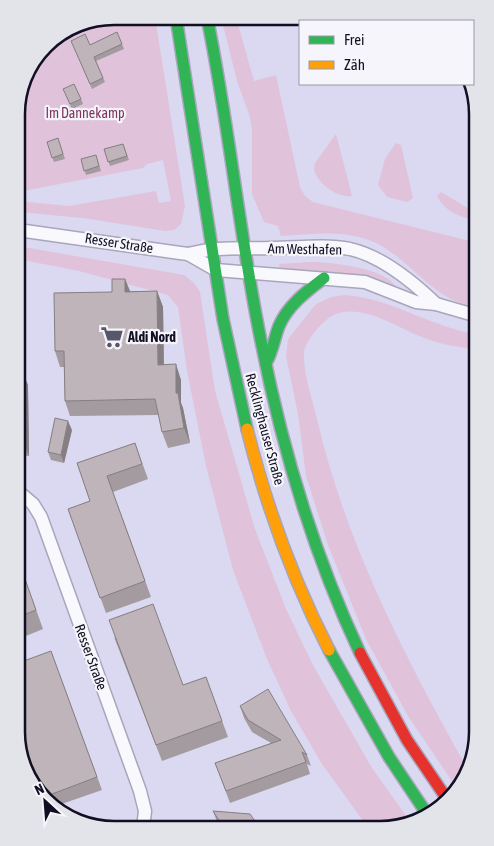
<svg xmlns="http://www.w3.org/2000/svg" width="494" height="846" font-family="'Asap Condensed',sans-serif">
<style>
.green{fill:#e0c2db}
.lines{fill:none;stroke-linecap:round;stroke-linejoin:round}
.street-casing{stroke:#a7a6ba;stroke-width:15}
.fast-casing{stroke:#a7a6ba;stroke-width:14}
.slow-casing{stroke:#a7a6ba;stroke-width:14}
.jam-casing{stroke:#a7a6ba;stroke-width:14}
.street{stroke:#f9f9fd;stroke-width:12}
.fast{stroke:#30b455;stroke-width:11}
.slow{stroke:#ff9f0a;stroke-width:11}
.jam{stroke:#e5322d;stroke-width:11}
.wall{fill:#a39b9f}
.shaded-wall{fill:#857e82}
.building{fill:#beb4b9;stroke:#857e82}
.labels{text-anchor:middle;stroke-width:4.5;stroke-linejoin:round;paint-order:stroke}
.park-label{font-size:14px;fill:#7f345e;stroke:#f5f5fb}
.street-label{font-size:14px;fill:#120f22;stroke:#f5f5fb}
.poi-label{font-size:14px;font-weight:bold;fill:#120f22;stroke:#f5f5fb;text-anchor:start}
.rim{fill:none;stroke:#120f22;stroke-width:2.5}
</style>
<rect width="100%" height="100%" fill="#dad9f1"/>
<g class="green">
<polygon points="114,16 155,17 185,206 181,224 174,230 165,231 83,218 18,212 18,201 69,206 156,191 159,203 171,201 163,160 147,164 143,168 18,192 17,101 49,41 77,24"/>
<path d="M 221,17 L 236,17 L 254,81 L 276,75 L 300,187 L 305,196 L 313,202 L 474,242 L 474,307 C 432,299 412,261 376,243 C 347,229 312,234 281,236 L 278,226 L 264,222 L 252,194 L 252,129 L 250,117 L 237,81 Z"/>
<path d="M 336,134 L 352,196 C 337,198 318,184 314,170 L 315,163 Z"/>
<polygon points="396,143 401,145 413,198 407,202 387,197 378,185 385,159"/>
<path d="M 441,192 L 473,211 L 474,220 C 457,216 445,211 437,196 Z"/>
<polygon points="18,246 184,275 194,283 200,292 215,391 255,529 286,609 314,667 372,768 412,824 366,825 322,764 291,711 267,659 233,570 206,466 187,371 178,307 168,295 79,271 18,259"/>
<path d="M 311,262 C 331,262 386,268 396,287 L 351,274 L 280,271 L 279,264 Z"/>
<path d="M 344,295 C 387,297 430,326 474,334 L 475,349 C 459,347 442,345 427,339 C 400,330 363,302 334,315 C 323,320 305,341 304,352 C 303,374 312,398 317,419 C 346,544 405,657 467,768 L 458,790 L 408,716 L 366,639 L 328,545 L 306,476 L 298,414 L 286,356 L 288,339 L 316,304 L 331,297 Z"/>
</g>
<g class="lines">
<defs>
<g id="street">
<polyline points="18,230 180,253 188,254 216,270 365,282 416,302 436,304 474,315"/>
<path d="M 188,254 C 218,246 240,249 271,248 C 297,248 324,244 350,249 C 382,256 413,282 436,304"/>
<polyline points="20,493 33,504 41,517 140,791 145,811 143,828"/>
</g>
<g id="fast">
<polyline points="176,17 223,319 247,429"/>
<path d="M 207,17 C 229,124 239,233 261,341 C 282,448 313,553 360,653"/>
<path d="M 266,363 C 273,351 274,339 279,326 C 288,305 307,291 324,278"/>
<polyline points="329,650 389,757 427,814"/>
</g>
<path id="slow" d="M 247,429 C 266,505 293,580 329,650"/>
<polyline id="jam" points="360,653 407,740 447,799"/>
</defs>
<use href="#street" class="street-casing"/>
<use href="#fast" class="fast-casing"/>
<use href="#slow" class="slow-casing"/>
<use href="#jam" class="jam-casing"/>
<use href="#street" class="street"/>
<use href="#fast" class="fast"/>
<use href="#slow" class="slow"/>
<use href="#jam" class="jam"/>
</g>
<g class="wall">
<polygon points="117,32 124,49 96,61 105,82 92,89 73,45 90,45"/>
<polygon points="63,89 81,99 83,104 72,109"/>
<polygon points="58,138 65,159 54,162 47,142"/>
<polygon points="123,144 129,160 110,166 104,149"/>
<polygon points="96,155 101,171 86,175 81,159"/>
<polygon points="125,279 130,291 157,291 163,307 164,365 181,380 181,403 183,408 190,443 168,448 162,432 159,415 70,416 65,401 64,367 60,367 55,351"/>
<polygon points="19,372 28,385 29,456 19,455"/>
<polygon points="72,430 64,463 51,460 48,452"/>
<polygon points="135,443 148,479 113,492 151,597 106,613 68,509 90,501 77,463"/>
<polygon points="20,565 43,629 21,638"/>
<polygon points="114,637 183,685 206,677 228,737 162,761"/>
<polygon points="51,651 102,790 53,807 50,806 22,764"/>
<polygon points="240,706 307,755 311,766 307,764 310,774 230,803 215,763 271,743 252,732 244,718"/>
<polygon points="213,811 259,827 219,827"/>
</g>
<g class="shaded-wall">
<polygon points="125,279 131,294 125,292"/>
<polygon points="157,291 163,307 164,380 158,365"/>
<polygon points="176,364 181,380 181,403 183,408 190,443 184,428 176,393"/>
<polygon points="23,372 28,385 29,456 24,443"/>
<polygon points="68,421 72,430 64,463 61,455"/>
</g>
<g class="building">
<polygon points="117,32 122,44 94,57 103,78 90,84 71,41 85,34 90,45"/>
<polygon points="74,84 81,99 70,104 63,89"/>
<polygon points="58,138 63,154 52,158 47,142"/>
<polygon points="123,144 127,156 108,162 104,149"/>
<polygon points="96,155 99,166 84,171 81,159"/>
<polygon points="112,279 125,279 125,292 157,291 158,365 176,364 176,393 178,393 184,428 162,432 155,399 65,401 64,351 55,351 54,293 112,292"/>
<polygon points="19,372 23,372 24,443 19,443"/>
<polygon points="55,418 68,421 61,455 48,452"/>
<polygon points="135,443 142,464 107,476 145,581 100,598 68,509 90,501 77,463"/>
<polygon points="20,565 36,610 21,616"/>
<polygon points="153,604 183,685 206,677 222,721 156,745 109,620"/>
<polygon points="51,651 97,777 44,797 22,764 21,662"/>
<polygon points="268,689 307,755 302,752 306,762 226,791 215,763 281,740 248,720 240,706"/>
<polygon points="213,811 250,814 259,827 223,827"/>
</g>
<defs>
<symbol id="supermarket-bare" viewBox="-9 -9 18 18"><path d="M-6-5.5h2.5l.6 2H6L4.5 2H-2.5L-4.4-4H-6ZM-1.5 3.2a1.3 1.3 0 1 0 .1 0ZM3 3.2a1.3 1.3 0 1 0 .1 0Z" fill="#58566a" stroke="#f5f5fb" stroke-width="2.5" paint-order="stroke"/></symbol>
</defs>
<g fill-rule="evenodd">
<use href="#supermarket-bare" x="96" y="321" width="32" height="32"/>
</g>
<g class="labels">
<g class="park-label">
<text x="85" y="118">Im Dannekamp</text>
</g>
<g class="street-label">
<text transform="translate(119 243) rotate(9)" y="5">Resser Straße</text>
<text transform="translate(305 249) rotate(1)" y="5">Am Westhafen</text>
<text transform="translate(265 429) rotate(75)" y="5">Recklinghauser Straße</text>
<text transform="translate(91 657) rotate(70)" y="5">Resser Straße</text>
</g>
<g class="poi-label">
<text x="128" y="342">Aldi Nord</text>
</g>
</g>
<path d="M0 0H494V846H0ZM114 25H380A89 89 0 0 1 469 114V732A89 89 0 0 1 380 821H114A89 89 0 0 1 25 732V114A89 89 0 0 1 114 25Z" fill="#e3e3ea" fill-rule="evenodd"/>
<path class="rim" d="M114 25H380A89 89 0 0 1 469 114V732A89 89 0 0 1 380 821H114A89 89 0 0 1 25 732V114A89 89 0 0 1 114 25Z"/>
<rect x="299" y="20" width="175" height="65" fill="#f5f5fb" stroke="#9a99a4"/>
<rect x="309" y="36" width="25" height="8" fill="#30b455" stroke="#9a99a4"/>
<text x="344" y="45" font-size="15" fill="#120f22">Frei</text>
<rect x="309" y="61" width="25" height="8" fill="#ff9f0a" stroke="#9a99a4"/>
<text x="344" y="70" font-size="15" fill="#120f22">Zäh</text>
<g transform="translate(45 801) rotate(334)" stroke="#f5f5fb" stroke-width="4" paint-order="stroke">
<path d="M0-4L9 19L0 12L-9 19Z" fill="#120f22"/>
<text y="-8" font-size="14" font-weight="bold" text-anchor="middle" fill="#120f22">N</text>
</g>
</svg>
